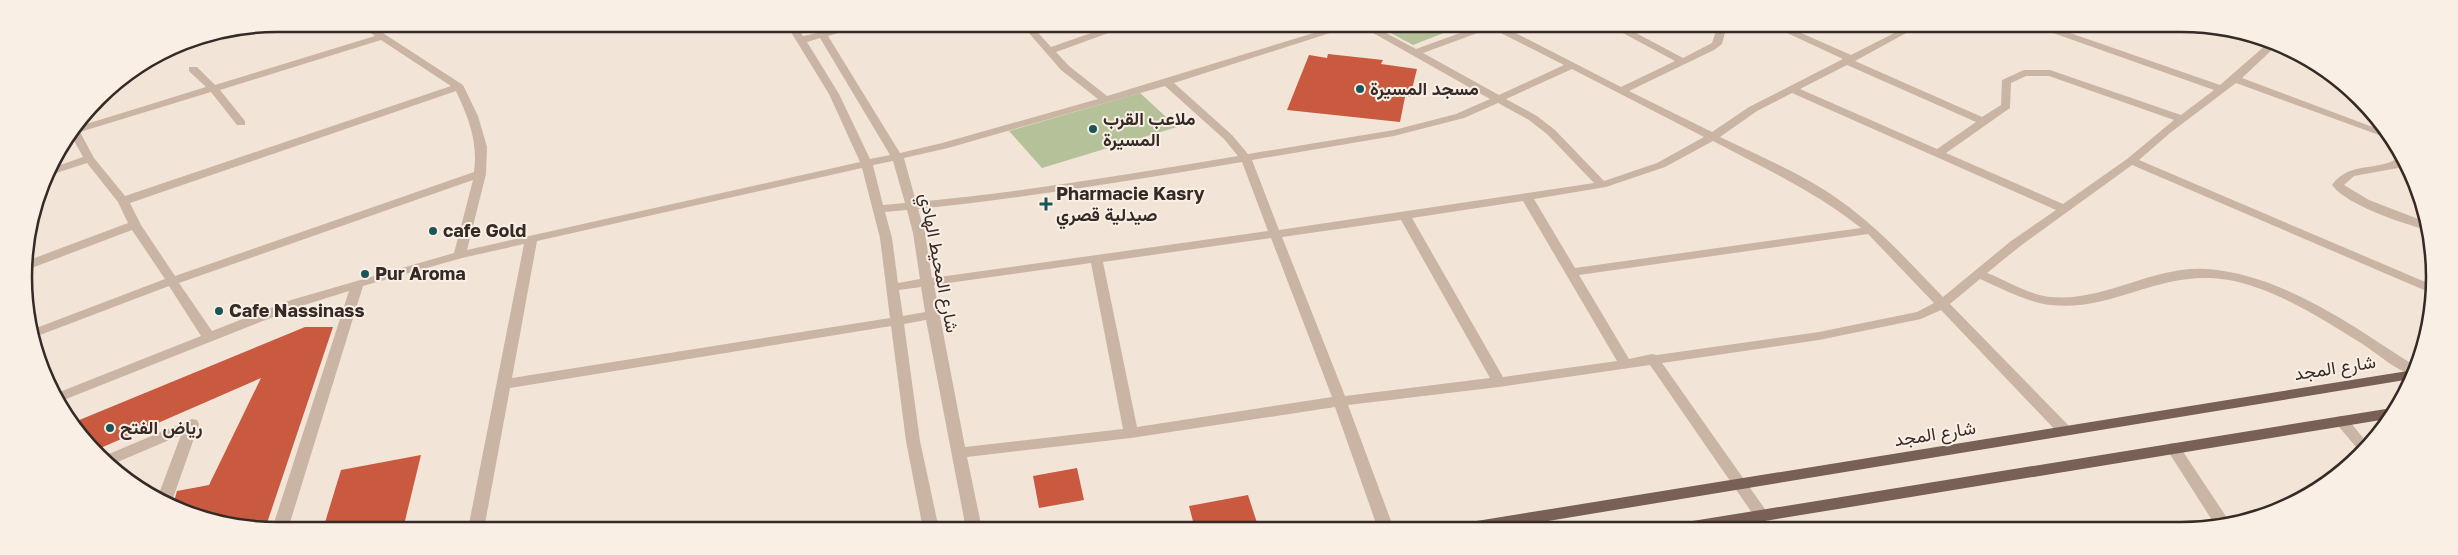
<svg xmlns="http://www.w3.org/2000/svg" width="2458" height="555" font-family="'Golos Text',Vazirmatn,sans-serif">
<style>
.green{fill:#b5c198}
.building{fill:#c95a3f}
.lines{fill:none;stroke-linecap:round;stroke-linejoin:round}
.minor{fill:#cab4a4;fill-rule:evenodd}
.major{fill:#786056;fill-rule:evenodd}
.poi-dot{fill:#1b5657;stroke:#f9efe5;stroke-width:2}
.labels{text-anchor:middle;stroke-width:4;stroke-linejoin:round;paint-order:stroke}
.poi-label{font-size:18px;font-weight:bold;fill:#352a26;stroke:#f9efe5;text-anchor:start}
.street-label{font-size:18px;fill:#352a26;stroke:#f9efe5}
.rim{fill:none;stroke:#352a26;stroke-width:2.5}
</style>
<rect width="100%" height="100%" fill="#f2e5d8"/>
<g class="green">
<polygon points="1376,25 1464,25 1413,45"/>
<polygon points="1140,93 1177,127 1042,168 1009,131"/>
</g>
<g class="building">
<polygon points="1328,54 1383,60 1381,64 1417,69 1410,97 1405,97 1400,122 1287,110 1309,55 1327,58"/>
<polygon points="305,327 333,327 265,529 244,529 173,505 177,491 209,485 261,378 96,450 76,432 72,423"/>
<polygon points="421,455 403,529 323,529 341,470"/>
<polygon points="1077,468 1084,500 1039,508 1033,476"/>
<polygon points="1248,495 1259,529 1195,529 1189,506"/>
</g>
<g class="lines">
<g class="minor">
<path d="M 358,24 L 369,24 L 463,85 L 478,116 L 487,147 L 486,174 L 467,250 L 860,162 L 829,94 L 786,24 L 796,24 L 803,36 L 817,33 L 811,24 L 821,24 L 825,31 L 852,24 L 869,24 L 828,36 L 900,153 L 942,143 L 1098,99 L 1061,70 L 1022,25 L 1031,25 L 1051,47 L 1114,25 L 1127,25 L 1125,27 L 1056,52 L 1069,66 L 1107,96 L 1340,25 L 1355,25 L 1174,83 L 1232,135 L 1248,154 L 1394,130 L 1456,114 L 1490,99 L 1359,25 L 1371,25 L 1416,49 L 1482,25 L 1500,25 L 1621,87 L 1675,61 L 1608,25 L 1621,25 L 1683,58 L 1712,43 L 1718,25 L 1727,25 L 1722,44 L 1714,50 L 1629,91 L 1712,132 L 1749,107 L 1843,59 L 1770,25 L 1783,25 L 1851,55 L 1908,26 L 1919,26 L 1855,61 L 1982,117 L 2001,105 L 2002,80 L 2024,70 L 2050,70 L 2181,115 L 2214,90 L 2039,28 L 2037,26 L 2050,26 L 2220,85 L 2267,44 L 2275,47 L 2242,78 L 2386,132 L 2390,139 L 2236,83 L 2170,133 L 2139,160 L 2430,284 L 2431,293 L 2132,165 L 2019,247 L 1987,273 C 2008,281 2029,295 2051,297 C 2105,302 2153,265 2207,269 C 2284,275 2353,326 2415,366 L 2412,375 C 2396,370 2379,355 2364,345 C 2324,320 2277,289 2229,280 C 2161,268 2114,312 2051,305 C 2026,302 2003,289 1980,279 L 1950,304 L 2070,427 L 2072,431 L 2070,435 L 2060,435 L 1941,310 L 1921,319 L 1819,340 L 1662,363 L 1767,512 L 1770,516 L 1767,520 L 1762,522 L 1757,520 L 1650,365 L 1499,387 L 1348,405 L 1394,529 L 1378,529 L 1335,407 L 1131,438 L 967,457 L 982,529 L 966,529 L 926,320 L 904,324 L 920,441 L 939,529 L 923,529 L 906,441 L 891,326 L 510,388 L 484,529 L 468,529 L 524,244 L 462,258 L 363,286 L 288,529 L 272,529 L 349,291 L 301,306 L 61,401 L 57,393 L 201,336 L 169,286 L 32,338 L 31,330 L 165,279 L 132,230 L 29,269 L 25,270 L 24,262 L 128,223 L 118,202 L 87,163 L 47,176 L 49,169 L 83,157 L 72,137 L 80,126 L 206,87 L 189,71 L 189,67 L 197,67 L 215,85 L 375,36 ZM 1491,28 L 1564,65 L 1499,95 L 1423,53 ZM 820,38 L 890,155 L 870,159 L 839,94 L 807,42 ZM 381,40 L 451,86 L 125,196 L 94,158 L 80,132 L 211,92 L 237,125 L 245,125 L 245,121 L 220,90 ZM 1847,65 L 1976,122 L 1937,149 L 1800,89 ZM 1572,69 L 1704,137 L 1657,163 L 1604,181 L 1555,130 L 1537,116 L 1506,99 ZM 2026,76 L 2049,76 L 2174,120 L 2127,159 L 2063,204 L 1946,153 L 2010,108 L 2011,83 ZM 1165,86 L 1224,139 L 1238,156 C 1131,174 1024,192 916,202 L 904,158 L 948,148 ZM 456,91 C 469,119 478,142 474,172 L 175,276 L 141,225 L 130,203 ZM 1792,93 L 2056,210 L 2011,241 L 1943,297 C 1911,264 1880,229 1842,202 C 1806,175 1761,157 1720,137 L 1757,111 ZM 1498,103 L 1529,120 L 1547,134 L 1594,183 L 1279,230 L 1252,160 L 1394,136 L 1464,118 ZM 1713,141 C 1764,168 1816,192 1861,228 L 1575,268 L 1534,199 L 1606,187 L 1665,167 ZM 893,161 L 905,203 L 883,205 L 873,165 ZM 1242,162 L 1268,231 L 932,278 L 925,233 L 918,209 C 1027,198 1134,180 1242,162 ZM 862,168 L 880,238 L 890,318 L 512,378 L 537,241 ZM 473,180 L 454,253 L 291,300 L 212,331 L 179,283 ZM 1523,201 L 1617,361 L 1503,377 L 1412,218 ZM 907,210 L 913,233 L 920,279 L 898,283 L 892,238 L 885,212 ZM 1401,220 L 1490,378 L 1345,396 L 1282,237 ZM 1868,234 L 1934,303 L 1917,312 L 1819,332 L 1657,355 L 1652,354 L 1629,359 L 1579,275 ZM 1271,238 L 1332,397 L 1137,427 L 1103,262 ZM 1091,263 L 1123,429 L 965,447 L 934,285 ZM 921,287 L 925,312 L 903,316 L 899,290 Z"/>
<polygon points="2191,26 2208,26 2266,44 2262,45 2193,28"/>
<path d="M 2399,158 L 2402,165 L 2398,168 L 2354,176 L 2344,185 L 2369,200 L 2426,222 L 2427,230 C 2402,223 2348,206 2332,185 C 2346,166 2364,169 2384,164 C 2389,163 2394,160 2399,158 Z"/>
<polygon points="2341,416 2346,417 2369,445 2362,454 2334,421 2336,417"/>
<polygon points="192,419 197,420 199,424 171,504 157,499 181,435 113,464 104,456"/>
<polygon points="2173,443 2178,444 2231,524 2217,528 2166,448 2168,444"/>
</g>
<g class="major">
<polygon points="2414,370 2411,379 1499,529 1456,529 1459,525 1464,523"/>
<polygon points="2392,408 2394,409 2387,419 1716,529 1672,529 1675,525 1680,523"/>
</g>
</g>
<g class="poi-dot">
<circle cx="1360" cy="89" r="5"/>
<circle cx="1093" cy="129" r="5"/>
<path d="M1043.5 196.5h5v5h5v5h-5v5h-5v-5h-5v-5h5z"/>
<circle cx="433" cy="231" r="5"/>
<circle cx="365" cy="274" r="5"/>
<circle cx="219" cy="311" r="5"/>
<circle cx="110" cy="428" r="5"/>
</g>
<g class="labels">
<g class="poi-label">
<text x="1370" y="95">مسجد المسيرة</text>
<text x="1103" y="125">ملاعب القرب<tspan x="1103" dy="21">المسيرة</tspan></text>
<text x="1056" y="200">Pharmacie Kasry<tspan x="1056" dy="21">صيدلية قصري</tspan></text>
<text x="443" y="237">cafe Gold</text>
<text x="375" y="280">Pur Aroma</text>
<text x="229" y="317">Cafe Nassinass</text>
<text x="120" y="434">رياض الفتح</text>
</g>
<g class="street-label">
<text transform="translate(939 263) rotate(79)" y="6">شارع المحيط الهادي</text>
<text transform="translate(2335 368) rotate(-9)" y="6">شارع المجد</text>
<text transform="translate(1935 434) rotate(-9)" y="6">شارع المجد</text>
</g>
</g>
<path d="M0 0H2458V555H0ZM277 32H2181A245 245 0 0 1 2426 277V277A245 245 0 0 1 2181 522H277A245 245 0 0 1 32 277V277A245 245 0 0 1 277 32Z" fill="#f9efe5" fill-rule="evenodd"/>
<path class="rim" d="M277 32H2181A245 245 0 0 1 2426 277V277A245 245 0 0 1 2181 522H277A245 245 0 0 1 32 277V277A245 245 0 0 1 277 32Z"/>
</svg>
